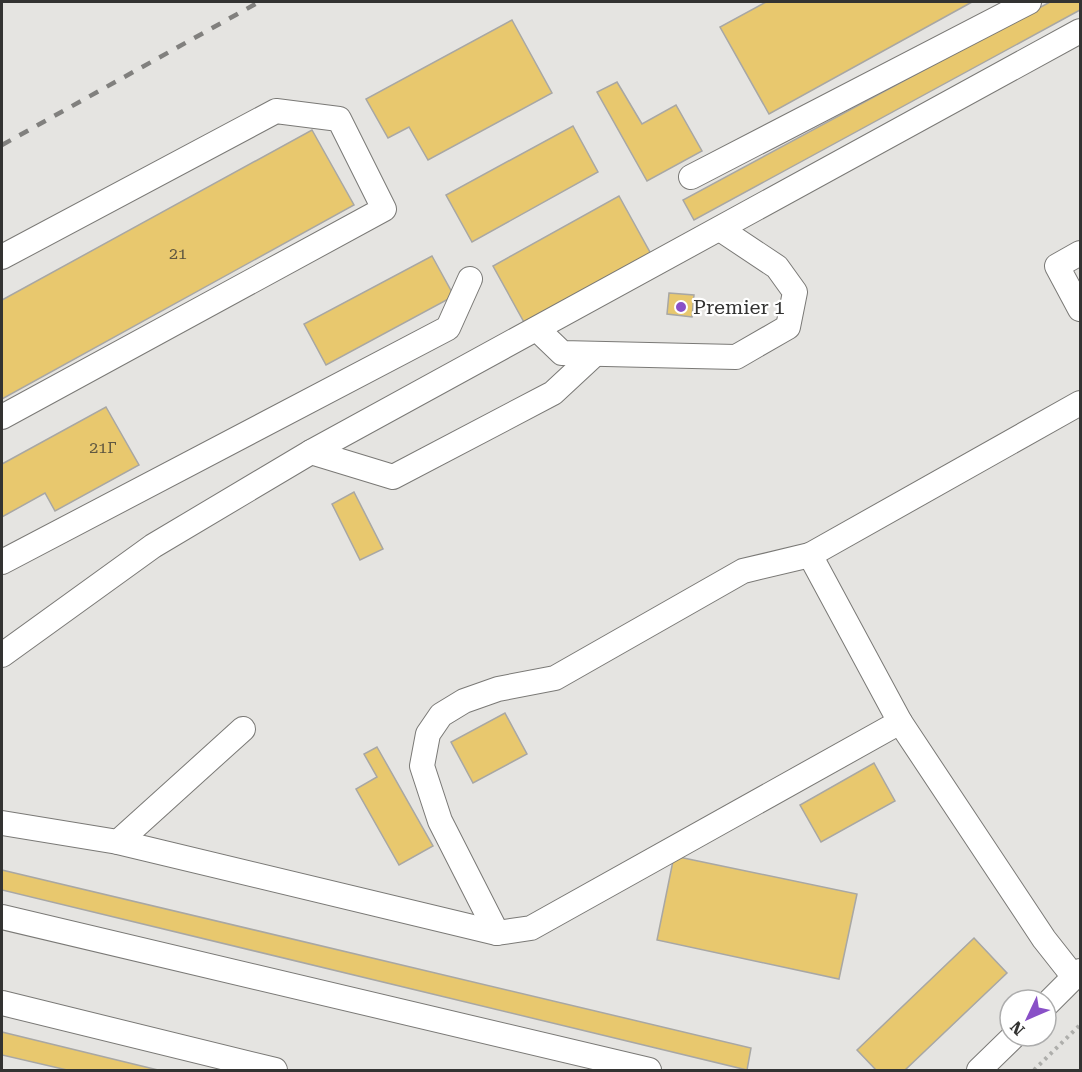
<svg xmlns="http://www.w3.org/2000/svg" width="1082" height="1072" font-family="'Roboto Serif',serif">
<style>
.building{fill:#e8c86e;stroke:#a8a7a4;stroke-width:1.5}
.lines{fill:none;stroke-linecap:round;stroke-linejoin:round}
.minor-casing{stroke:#7a7976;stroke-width:26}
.path{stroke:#aeaeab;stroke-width:4;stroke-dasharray:3 4.5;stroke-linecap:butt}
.minor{stroke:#fff;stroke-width:24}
.rail{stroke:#81807e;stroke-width:4.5;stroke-dasharray:10 10;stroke-linecap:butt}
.poi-dot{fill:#8950c7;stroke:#fff;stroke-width:2}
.labels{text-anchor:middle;stroke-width:4.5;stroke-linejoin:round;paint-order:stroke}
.number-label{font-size:16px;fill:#605841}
.poi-label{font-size:20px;fill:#333332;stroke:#fff;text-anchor:start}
</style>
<rect width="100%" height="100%" fill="#e5e4e1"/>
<g class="building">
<polygon points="766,2 972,2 769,114 720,27"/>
<polygon points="1050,2 1080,2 1080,10 694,220 683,200"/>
<polygon points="512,20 552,93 428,160 409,127 388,138 366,99"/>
<polygon points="617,82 642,124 676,105 702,151 647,181 597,92"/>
<polygon points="573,126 598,172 472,242 446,195"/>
<polygon points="312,130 354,205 2,399 2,300"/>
<polygon points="619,196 651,254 525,324 493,266"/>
<polygon points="432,256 454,296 326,365 304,324"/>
<polygon points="669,293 694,295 692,317 667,314"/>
<polygon points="106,407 139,465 55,511 45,493 2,517 2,464"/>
<polygon points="354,492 383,549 360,560 332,504"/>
<polygon points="505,713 527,754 473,783 451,742"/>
<polygon points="377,747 433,846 399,865 356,789 377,777 364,754"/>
<polygon points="874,763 895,801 821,842 800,805"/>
<polygon points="674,856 857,894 839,979 657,940"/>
<polygon points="2,870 751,1048 747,1070 2,890"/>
<polygon points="974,938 1007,973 905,1070 876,1070 857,1050"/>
<polygon points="2,1032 158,1070 67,1070 2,1055"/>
</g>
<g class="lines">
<defs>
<g id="minor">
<polyline points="691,177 1029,2"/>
<polyline points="1080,253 1057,266 1080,309"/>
<polyline points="2,257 276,111 339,119 384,209 2,417"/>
<polyline points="537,329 562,353 736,357 788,327 795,292 777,267 720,229"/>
<polyline points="311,452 393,477 553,393 595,354"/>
<polyline points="2,562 448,328 470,279"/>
<polyline points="2,655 153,546 311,452 1080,31"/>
<polyline points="900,722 1044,939 1074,977"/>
<polyline points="2,823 118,842 243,729"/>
<polyline points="118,842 497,933 531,928 900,722 810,555 1080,403"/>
<polyline points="2,917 649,1070"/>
<polyline points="497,933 440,821 422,766 428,734 441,715 464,701 498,689 555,678 743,571 810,555"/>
<polyline points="2,1003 275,1070"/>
<polyline points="1046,1005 1080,971"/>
<polyline points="979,1070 1014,1036"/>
</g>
</defs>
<use href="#minor" class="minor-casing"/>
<polyline class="path" points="1034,1070 1080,1025"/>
<use href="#minor" class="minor"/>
<polyline class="rail" points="2,145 259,2"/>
</g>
<circle class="poi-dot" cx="681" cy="307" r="6"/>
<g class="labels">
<g class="number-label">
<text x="178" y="259">21</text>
<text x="103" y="453">21Г</text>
</g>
<g class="poi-label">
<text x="693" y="314">Premier 1</text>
</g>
</g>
<rect width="1082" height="1072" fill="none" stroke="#333332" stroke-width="6"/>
<g transform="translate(1028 1018) rotate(226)"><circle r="28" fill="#ffffff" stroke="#adadad" stroke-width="1.5"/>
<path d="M0-4.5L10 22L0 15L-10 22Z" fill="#8950c7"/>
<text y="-9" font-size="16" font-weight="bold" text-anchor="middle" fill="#333332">N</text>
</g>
</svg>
